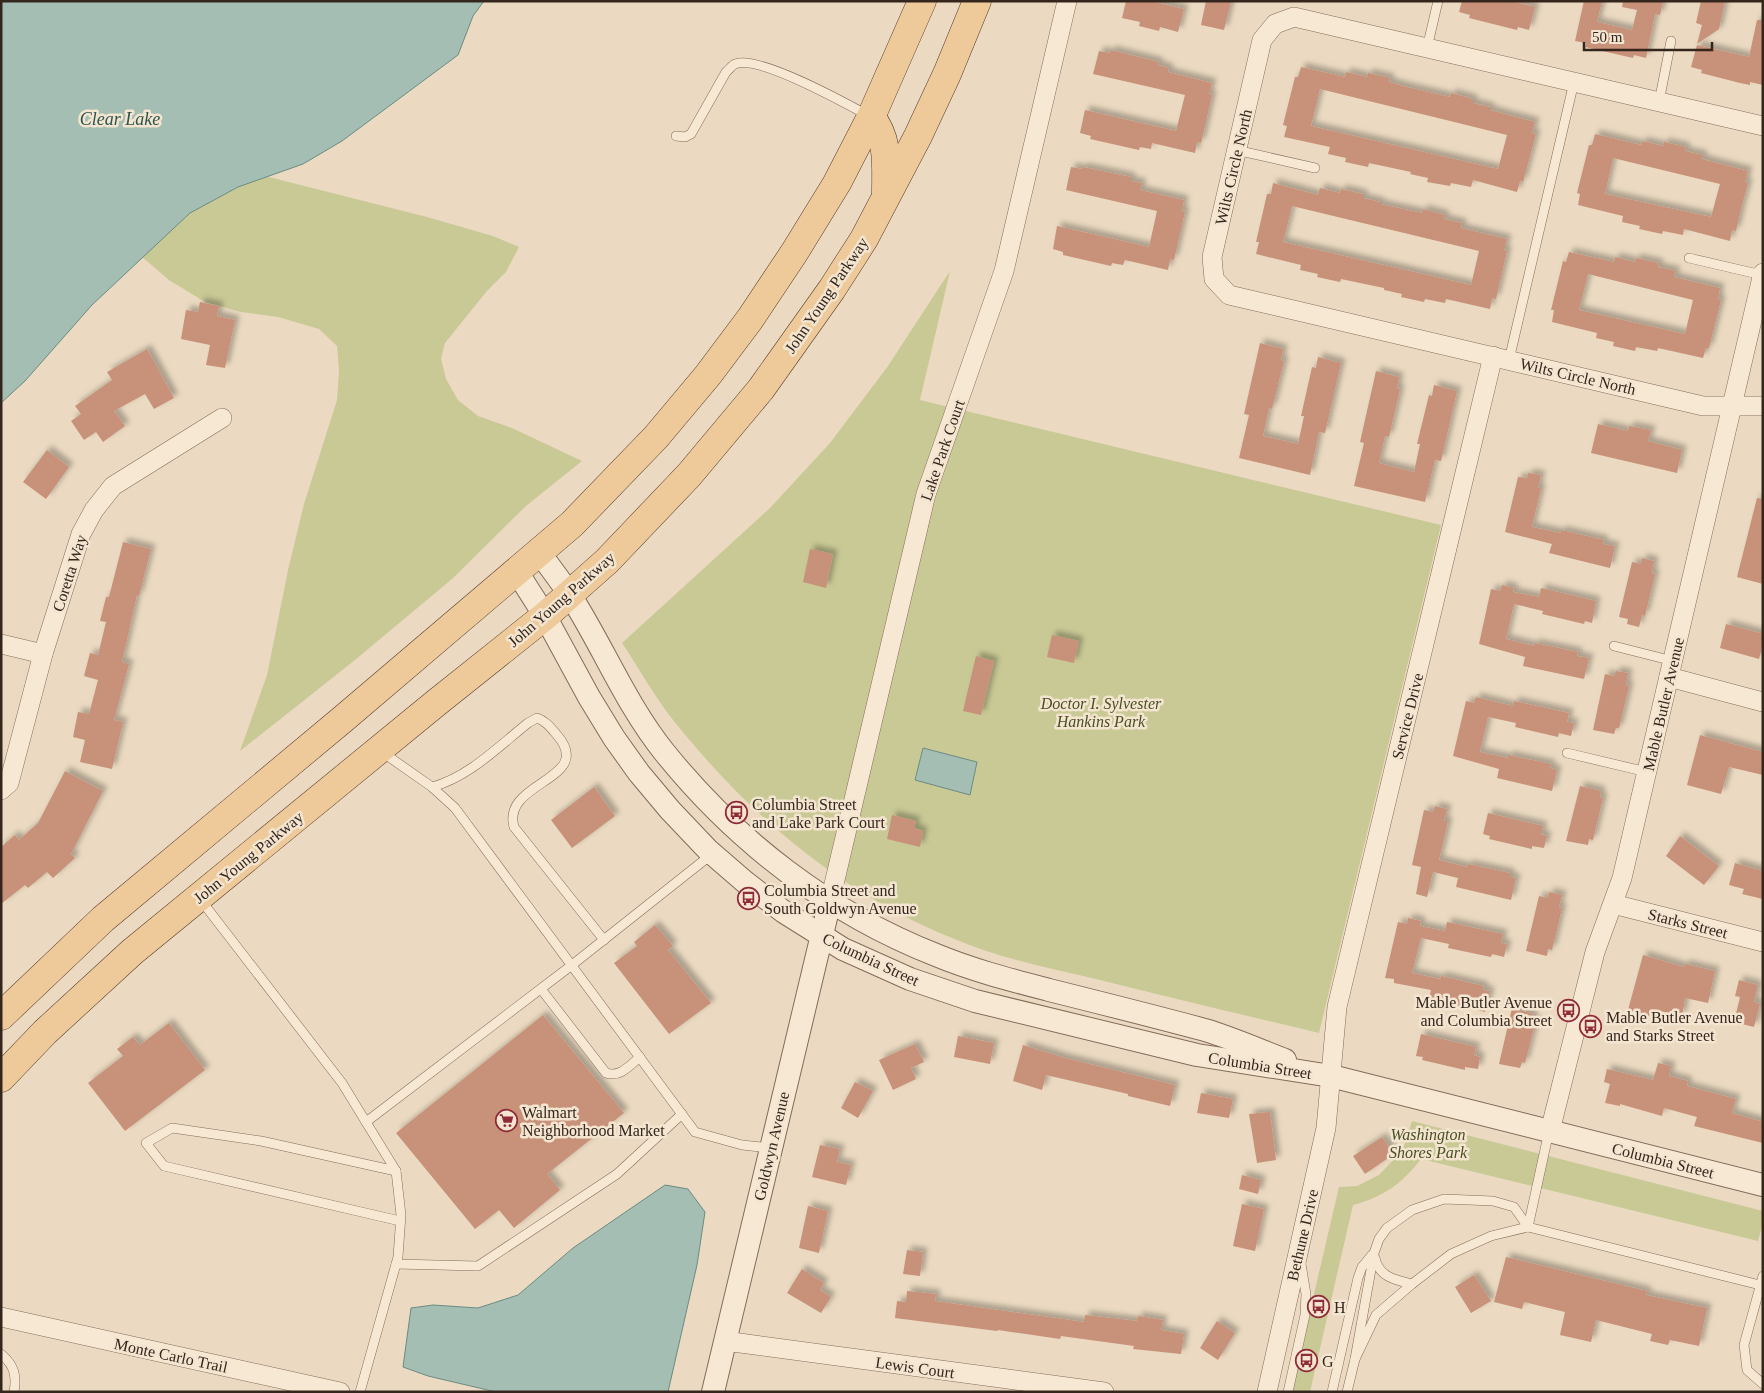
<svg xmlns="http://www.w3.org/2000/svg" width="1764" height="1393" font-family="Georgia,serif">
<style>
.green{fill:#c9c996}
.water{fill:#a4beb3;stroke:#6b8b80}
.building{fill:#c89179;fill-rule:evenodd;filter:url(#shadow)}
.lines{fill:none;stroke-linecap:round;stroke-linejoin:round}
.service-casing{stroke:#846b5a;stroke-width:10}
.minor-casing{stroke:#846b5a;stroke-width:20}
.tertiary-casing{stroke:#846b5a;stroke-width:24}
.primary-casing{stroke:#523a2e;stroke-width:29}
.service{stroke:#f7e8d4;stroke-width:9}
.minor{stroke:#f7e8d4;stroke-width:19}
.tertiary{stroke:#f7e8d4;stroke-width:22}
.primary{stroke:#eeca9a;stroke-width:28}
.labels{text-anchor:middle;stroke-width:5;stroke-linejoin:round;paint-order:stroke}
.street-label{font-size:16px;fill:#34261d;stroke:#f3e5d0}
.park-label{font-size:16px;font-style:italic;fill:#4a5025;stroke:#f3e5d0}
.poi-label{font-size:16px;fill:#34261d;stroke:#f3e5d0;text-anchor:start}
.water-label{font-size:18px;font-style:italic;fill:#2d534d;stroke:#f3e5d0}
</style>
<defs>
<filter id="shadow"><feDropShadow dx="4.5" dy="-4.5" stdDeviation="2.5" flood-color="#0004"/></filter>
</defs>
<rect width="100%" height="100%" fill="#ebdac1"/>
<g class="green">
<polygon points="265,176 427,217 493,236 519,247 506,272 487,291 445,343 441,359 446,379 458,400 478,416 512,428 582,461 526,506 452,579 355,660 240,751 267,675 288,570 304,504 337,400 339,370 337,346 319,329 278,317 241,312 205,302 169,280 142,257 190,213 238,187"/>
<path d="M 950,271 L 920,400 L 1441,525 L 1319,1033 C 1248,1016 1176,999 1104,981 C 1053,969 1001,959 952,938 C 839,892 749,815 673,720 C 654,696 639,668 622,643 L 770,508 L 830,443 L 888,366 Z"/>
<path d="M 1412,1121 L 1763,1211 L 1763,1222 L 1758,1241 L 1421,1159 C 1402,1184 1383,1197 1353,1205 L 1310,1392 L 1291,1392 L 1339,1187 L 1357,1186 L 1379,1175 L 1395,1158 L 1404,1146 Z"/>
</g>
<g class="water">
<polygon points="1,1 484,1 473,16 458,55 342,141 303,164 238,187 190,213 92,305 25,381 1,403"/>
<polygon points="923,748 977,762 970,795 915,780"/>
<polygon points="665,1185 688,1189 705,1212 697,1265 668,1392 496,1392 428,1376 403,1367 411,1308 433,1305 478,1308 518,1295 573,1248"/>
</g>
<g class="building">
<polygon points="1126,1 1152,1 1184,9 1178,32 1160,27 1159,31 1139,26 1140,22 1122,18"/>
<polygon points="1206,1 1231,1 1224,30 1201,25"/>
<polygon points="1462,1 1512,1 1535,7 1529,30 1518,27 1517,30 1469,18 1470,15 1459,12"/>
<polygon points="1584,1 1602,1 1597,22 1632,30 1637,10 1622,7 1623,1 1663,1 1660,15 1655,14 1646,58 1634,55 1633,58 1585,47 1586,43 1575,41"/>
<polygon points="1701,1 1725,1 1719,29 1697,44 1702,25 1696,23"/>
<polygon points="1757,20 1763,20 1763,85 1750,82 1750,85 1740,83 1701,73 1702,70 1691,67 1697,45 1749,57"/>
<polygon points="1111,50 1159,62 1158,65 1169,68 1168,72 1212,83 1209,94 1212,95 1206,122 1201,143 1197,142 1195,153 1152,143 1151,149 1140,147 1139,150 1090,139 1091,136 1080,133 1085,110 1176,131 1185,95 1093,74 1099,51 1110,53"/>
<path d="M 1301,67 L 1345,77 L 1346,72 L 1367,77 L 1368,73 L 1390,78 L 1389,82 L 1407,87 L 1450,97 L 1451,93 L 1473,99 L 1473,103 L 1490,107 L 1490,110 L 1535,122 L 1532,133 L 1536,134 L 1523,182 L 1520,181 L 1517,192 L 1473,180 L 1471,187 L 1451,183 L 1450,186 L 1427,182 L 1428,178 L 1410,174 L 1411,172 L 1369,163 L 1368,167 L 1345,162 L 1346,158 L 1328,154 L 1330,147 L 1284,137 L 1287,126 L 1283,125 L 1295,77 L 1298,77 ZM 1320,89 L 1507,135 L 1498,169 L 1311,126 Z"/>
<path d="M 1595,134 L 1641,145 L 1642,141 L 1663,146 L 1664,142 L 1686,147 L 1685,151 L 1703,155 L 1702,159 L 1748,171 L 1745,182 L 1748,183 L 1741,209 L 1736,231 L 1732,230 L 1730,241 L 1684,229 L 1683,235 L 1663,231 L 1662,234 L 1639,229 L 1640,226 L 1622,222 L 1623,216 L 1578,205 L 1580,194 L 1577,193 L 1589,145 L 1592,145 ZM 1613,158 L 1720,184 L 1711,217 L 1605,194 Z"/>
<polygon points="1071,167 1082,169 1083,167 1131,177 1131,181 1142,183 1140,190 1184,200 1182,211 1185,212 1174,260 1170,259 1168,270 1125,260 1123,265 1112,263 1111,266 1063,255 1063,252 1053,249 1057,226 1149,247 1157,211 1066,190"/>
<path d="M 1273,183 L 1318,195 L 1320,188 L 1340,193 L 1341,189 L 1363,194 L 1363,198 L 1380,202 L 1380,204 L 1422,213 L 1423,209 L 1445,215 L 1444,219 L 1462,223 L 1461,228 L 1507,239 L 1504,250 L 1507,251 L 1496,299 L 1492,298 L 1490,309 L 1446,299 L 1445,303 L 1425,299 L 1424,302 L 1401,297 L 1402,294 L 1384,290 L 1384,288 L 1341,279 L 1340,282 L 1317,277 L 1318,274 L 1300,270 L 1301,265 L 1256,254 L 1259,242 L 1256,242 L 1267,194 L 1271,194 ZM 1292,206 L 1479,251 L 1471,285 L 1283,242 Z"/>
<path d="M 1569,252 L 1614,262 L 1615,257 L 1635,262 L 1636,258 L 1659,263 L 1658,267 L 1676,271 L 1674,277 L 1720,288 L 1718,299 L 1721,300 L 1709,348 L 1706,348 L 1703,358 L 1658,348 L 1657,351 L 1636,347 L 1635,351 L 1613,346 L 1614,342 L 1596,338 L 1597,333 L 1552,322 L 1554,310 L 1551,310 L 1563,261 L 1566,262 ZM 1588,274 L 1693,300 L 1685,334 L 1579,310 Z"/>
<polygon points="200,302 219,306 217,316 235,320 225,368 206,365 210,345 181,339 186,310 198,312"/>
<polygon points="1260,343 1283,349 1281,360 1284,361 1272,409 1269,408 1263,436 1298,444 1304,416 1301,416 1312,367 1316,368 1318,357 1341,363 1325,433 1319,432 1310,475 1239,458 1249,415 1244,414"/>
<polygon points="147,349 174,398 154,409 145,394 114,411 125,426 103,442 96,432 84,440 71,421 81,414 75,406 112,380 107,372"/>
<polygon points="1376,371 1399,377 1397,388 1400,389 1395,411 1389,437 1385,436 1379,463 1394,467 1414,472 1420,444 1417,444 1429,395 1432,396 1434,385 1457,391 1441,461 1435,460 1425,502 1354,486 1364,443 1360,442"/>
<polygon points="1598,424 1628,431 1629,426 1651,430 1648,441 1682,450 1677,473 1591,453"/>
<polygon points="47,450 69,467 46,499 23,482"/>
<polygon points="1528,473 1541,475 1538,488 1541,488 1532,527 1561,533 1561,530 1604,540 1603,544 1615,546 1610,568 1549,553 1552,544 1505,532 1518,477 1527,478"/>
<polygon points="1757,498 1763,499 1763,584 1737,577"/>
<polygon points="123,542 151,549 139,596 137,595 122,662 129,664 114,720 123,722 112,769 80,762 85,740 73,737 78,712 89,714 98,680 84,676 90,653 98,655 106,622 100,621 106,597 109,597"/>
<polygon points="810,549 833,554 826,588 803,582"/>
<polygon points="1642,558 1654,561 1652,573 1655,574 1645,616 1642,615 1639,627 1627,624 1628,619 1619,617 1632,562 1641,564"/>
<polygon points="1502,585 1514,588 1513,592 1539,597 1541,588 1596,601 1592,623 1585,621 1584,624 1542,614 1543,611 1514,604 1506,639 1534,646 1535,643 1578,652 1577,656 1589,658 1584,679 1523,666 1525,657 1479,644 1491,589 1500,591"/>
<polygon points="1726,624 1763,634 1763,644 1759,659 1720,648"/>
<polygon points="1052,635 1079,641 1074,663 1047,657"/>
<polygon points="976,656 994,661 981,715 963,711"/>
<polygon points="1616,671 1628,673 1626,685 1629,686 1619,728 1616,728 1614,734 1593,730 1605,674 1614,676"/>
<polygon points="1476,697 1513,706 1514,701 1569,713 1567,722 1574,723 1571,736 1559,733 1558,737 1515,727 1516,723 1488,717 1480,752 1508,758 1508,755 1551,764 1550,768 1557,770 1552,791 1497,778 1499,769 1453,756 1466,701 1474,703"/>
<polygon points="1700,735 1763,752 1763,775 1729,767 1721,794 1687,785"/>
<polygon points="65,771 103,791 71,854 75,858 53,878 47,872 28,888 25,885 1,904 1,847 15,835 19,840 38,823"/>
<polygon points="1580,786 1601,791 1600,797 1603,798 1593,840 1589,839 1588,845 1566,841"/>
<polygon points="594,787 615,816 572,848 551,820"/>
<polygon points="1435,806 1447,809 1444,821 1448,821 1439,860 1467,867 1468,864 1510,873 1510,877 1516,878 1511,900 1456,887 1458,878 1433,872 1427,897 1416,894 1421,867 1412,865 1424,810 1433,812"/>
<polygon points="1488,813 1543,826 1541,834 1547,836 1544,848 1532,846 1532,849 1489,839 1490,836 1483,834"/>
<polygon points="892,815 916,821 914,828 923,831 920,847 887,839"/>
<polygon points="1680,836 1719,866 1704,885 1666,856"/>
<polygon points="1735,863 1763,871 1763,899 1742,894 1744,889 1729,885"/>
<polygon points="1549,892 1562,895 1559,907 1562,908 1552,950 1548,949 1547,956 1526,951 1539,896 1548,898"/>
<polygon points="1408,918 1421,921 1420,926 1445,931 1447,922 1503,934 1501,943 1507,944 1504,957 1492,954 1491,957 1448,948 1449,944 1421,938 1412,973 1440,979 1441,976 1484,986 1483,990 1490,991 1485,1012 1429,999 1431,990 1394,983 1394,979 1385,978 1398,922 1407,924"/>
<polygon points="655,925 673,946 668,950 711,1003 669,1034 614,963 637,946 634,942"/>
<polygon points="1643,955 1684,967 1685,964 1715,971 1708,1003 1685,998 1682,1016 1651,1009 1649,1016 1628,1010"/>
<polygon points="1739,980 1758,985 1754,1002 1760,1004 1754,1027 1734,1022 1740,997 1735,996"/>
<polygon points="1512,1008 1533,1014 1532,1020 1536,1020 1525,1063 1522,1062 1520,1068 1499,1064"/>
<polygon points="543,1015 624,1113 547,1174 560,1190 514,1228 499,1210 475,1229 396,1133"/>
<polygon points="169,1023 205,1070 125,1131 88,1083 123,1056 117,1049 133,1037 140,1045"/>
<polygon points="1421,1034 1476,1047 1474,1055 1480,1057 1478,1069 1465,1067 1465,1070 1422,1060 1423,1057 1416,1056"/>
<polygon points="958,1036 994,1043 990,1064 954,1057"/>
<polygon points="915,1044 924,1062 911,1068 916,1079 893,1090 879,1060"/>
<polygon points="1023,1045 1065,1058 1175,1085 1170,1106 1128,1096 1128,1094 1046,1075 1042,1090 1013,1081"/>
<polygon points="1658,1063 1671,1066 1669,1076 1688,1081 1687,1086 1736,1099 1732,1113 1763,1122 1763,1143 1694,1126 1697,1117 1664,1108 1662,1116 1620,1104 1620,1106 1605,1103 1610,1084 1604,1082 1607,1069 1653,1080"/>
<polygon points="855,1082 873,1091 858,1118 841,1108"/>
<polygon points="1201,1093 1233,1099 1229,1118 1197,1113"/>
<polygon points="1270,1112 1276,1160 1257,1163 1249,1114"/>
<polygon points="1382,1137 1394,1154 1365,1174 1353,1156"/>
<polygon points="820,1145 840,1149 837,1162 851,1165 846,1185 812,1177"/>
<polygon points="1242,1175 1261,1180 1258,1194 1239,1189"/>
<polygon points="1242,1204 1264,1209 1255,1251 1233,1246"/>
<polygon points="808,1206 828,1211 819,1253 799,1248"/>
<polygon points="907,1250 923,1252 920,1276 903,1274"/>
<polygon points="1506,1257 1647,1291 1646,1295 1707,1308 1699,1346 1670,1340 1668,1345 1650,1341 1652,1334 1596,1320 1591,1342 1560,1335 1565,1312 1524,1302 1522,1309 1494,1302"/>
<polygon points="802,1269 824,1283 820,1290 831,1297 821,1313 787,1293"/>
<polygon points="1474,1275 1491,1301 1471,1313 1455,1287"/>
<polygon points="907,1291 936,1294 935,1301 1084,1322 1085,1315 1137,1321 1138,1316 1163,1320 1161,1330 1184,1334 1181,1354 1133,1349 1134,1346 1061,1336 1060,1339 998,1330 997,1331 895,1318 897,1301 906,1302"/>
<polygon points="1217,1321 1235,1333 1218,1360 1200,1348"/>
</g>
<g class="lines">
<defs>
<g id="service">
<polyline points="1427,48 1438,1"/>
<polyline points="1659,102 1671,41"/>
<path d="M 676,136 L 685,137 L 691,134 L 726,72 C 729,70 732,65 735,64 C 757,54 847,104 869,116"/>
<polyline points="1236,150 1315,168"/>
<polyline points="1689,258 1762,275"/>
<polyline points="1509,360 1574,82"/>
<polyline points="1614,646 1673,661"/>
<polyline points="382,752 432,787 455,808 695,1132 742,1145 770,1148"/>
<polyline points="1567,753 1647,772"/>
<path d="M 432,787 C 469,777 499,746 528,723 L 537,718 C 546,721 551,728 557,735 C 596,780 501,781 514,827 L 604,940"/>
<polyline points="200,899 342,1083 396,1171 401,1215 398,1257 360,1392"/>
<path d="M 541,989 L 606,1073 C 620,1078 630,1065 640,1057"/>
<polyline points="366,1122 572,965 712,854"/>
<polyline points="396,1171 261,1141 172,1128 146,1143 164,1166 400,1221"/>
<polyline points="1528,1227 1549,1131"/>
<path d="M 1375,1258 C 1379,1277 1395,1280 1412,1284"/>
<polyline points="396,1264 478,1266 617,1174 682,1114"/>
<polyline points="1763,1276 1744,1345 1747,1370 1763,1384"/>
<path d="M 1,1354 C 14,1365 17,1375 14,1392"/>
<polyline points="1355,1359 1376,1315 1412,1284 1451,1254 1491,1236 1528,1227 1760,1285"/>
<polyline points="1288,1392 1305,1315 1306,1294 1301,1264"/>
<polyline points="1332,1392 1358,1278 1362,1267 1372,1255"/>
<polyline points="1347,1392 1355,1359 1374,1253 1379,1239 1387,1228 1412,1210 1444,1199 1493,1201 1514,1207 1528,1227"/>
</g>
<g id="minor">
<polyline points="1763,126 1294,17 1275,24 1262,40 1212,257 1214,279 1229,295 1703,406 1763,406"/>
<polyline points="1,644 43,654"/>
<polyline points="1669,677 1763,702"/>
<polyline points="1,790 9,783 43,654 81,534 94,510 113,486 222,418"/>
<polyline points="830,901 926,494 1004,271 1067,1"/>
<polyline points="1613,904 1763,942"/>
<polyline points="1550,1131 1595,952 1622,878 1763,273"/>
<polyline points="1,1317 340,1392"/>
<polyline points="725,1341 1104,1392"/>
<polyline points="1267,1392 1326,1128 1337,1007 1493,356"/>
</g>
<g id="tertiary">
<path d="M 539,552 C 549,566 560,580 570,595 C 603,646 626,705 665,753 C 737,842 829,913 936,955 C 972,970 1011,980 1049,990 C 1101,1003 1153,1016 1205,1030 C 1232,1038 1259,1050 1285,1060"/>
<polyline points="517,572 545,616 589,697 614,738 639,773 670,810 708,850 745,882 784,912 843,949 910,979 975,1001 1197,1055 1331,1076 1763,1185"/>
<polyline points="713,1392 830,901"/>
</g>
<g id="primary">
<path d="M 871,117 C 889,139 886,165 886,192"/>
<polyline points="1,1016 103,919 343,719 572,524 656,437 708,375 750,319 794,253 837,183 871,117 922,1"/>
<polyline points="1,1078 45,1032 132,952 436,703 545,616 607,561 689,475 761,389 832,289 864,239 918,136 947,74 977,1"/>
</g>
</defs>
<use href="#service" class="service-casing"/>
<use href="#minor" class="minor-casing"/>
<use href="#tertiary" class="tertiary-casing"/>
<use href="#primary" class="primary-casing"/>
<use href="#service" class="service"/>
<use href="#minor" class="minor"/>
<use href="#tertiary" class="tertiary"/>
<use href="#primary" class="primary"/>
</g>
<defs>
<symbol id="bus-ring" viewBox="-11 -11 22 22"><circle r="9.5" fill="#f3e5d0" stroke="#902c39" stroke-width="1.5"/><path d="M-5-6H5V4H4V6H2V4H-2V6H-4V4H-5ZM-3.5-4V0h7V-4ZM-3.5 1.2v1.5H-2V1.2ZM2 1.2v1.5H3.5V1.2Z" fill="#902c39"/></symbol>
<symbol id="supermarket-ring" viewBox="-11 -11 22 22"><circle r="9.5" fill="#f3e5d0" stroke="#902c39" stroke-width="1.5"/><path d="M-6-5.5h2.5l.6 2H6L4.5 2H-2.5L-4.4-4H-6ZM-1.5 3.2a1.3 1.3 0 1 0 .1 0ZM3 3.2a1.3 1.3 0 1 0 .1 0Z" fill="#902c39"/></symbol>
</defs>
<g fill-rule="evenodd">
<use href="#bus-ring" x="724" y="800" width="25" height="25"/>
<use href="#bus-ring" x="736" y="886" width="25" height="25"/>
<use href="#bus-ring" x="1556" y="998" width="25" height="25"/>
<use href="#bus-ring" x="1578" y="1014" width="25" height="25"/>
<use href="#supermarket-ring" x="494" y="1108" width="25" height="25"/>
<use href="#bus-ring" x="1306" y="1294" width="25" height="25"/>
<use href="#bus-ring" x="1294" y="1348" width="25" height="25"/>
</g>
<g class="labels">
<g class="street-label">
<text transform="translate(1233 167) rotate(-77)" y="6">Wilts Circle North</text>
<text transform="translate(826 295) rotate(-56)" y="6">John Young Parkway</text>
<text transform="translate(1578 376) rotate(13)" y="6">Wilts Circle North</text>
<text transform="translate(942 450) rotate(-71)" y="6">Lake Park Court</text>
<text transform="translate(69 573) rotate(-72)" y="6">Coretta Way</text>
<text transform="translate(561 599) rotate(-41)" y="6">John Young Parkway</text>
<text transform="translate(1663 704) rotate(-77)" y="6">Mable Butler Avenue</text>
<text transform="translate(1407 716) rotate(-76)" y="6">Service Drive</text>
<text transform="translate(248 857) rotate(-39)" y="6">John Young Parkway</text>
<text transform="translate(1688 923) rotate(14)" y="6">Starks Street</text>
<text transform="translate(871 959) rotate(25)" y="6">Columbia Street</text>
<text transform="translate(1260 1065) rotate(9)" y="6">Columbia Street</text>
<text transform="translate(771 1146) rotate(-77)" y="6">Goldwyn Avenue</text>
<text transform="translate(1663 1160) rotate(14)" y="6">Columbia Street</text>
<text transform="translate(1302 1235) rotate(-77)" y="6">Bethune Drive</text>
<text transform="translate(171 1355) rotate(12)" y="6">Monte Carlo Trail</text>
<text transform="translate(915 1367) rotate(8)" y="6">Lewis Court</text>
</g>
<g class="park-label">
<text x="1101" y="709">Doctor I. Sylvester<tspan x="1101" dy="18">Hankins Park</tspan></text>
<text x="1428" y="1140">Washington<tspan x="1428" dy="18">Shores Park</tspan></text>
</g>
<g class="poi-label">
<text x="752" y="810">Columbia Street<tspan x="752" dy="18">and Lake Park Court</tspan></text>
<text x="764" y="896">Columbia Street and<tspan x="764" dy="18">South Goldwyn Avenue</tspan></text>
<text x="1552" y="1008" text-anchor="end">Mable Butler Avenue<tspan x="1552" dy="18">and Columbia Street</tspan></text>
<text x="1606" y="1023">Mable Butler Avenue<tspan x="1606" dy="18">and Starks Street</tspan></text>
<text x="522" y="1118">Walmart<tspan x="522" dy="18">Neighborhood Market</tspan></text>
<text x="1334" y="1313">H</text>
<text x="1322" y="1367">G</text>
</g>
<g class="water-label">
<text x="120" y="125">Clear Lake</text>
</g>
</g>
<rect width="1764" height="1393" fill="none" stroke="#34261d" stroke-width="5"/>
<path d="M1584 42v8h128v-8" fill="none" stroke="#34261d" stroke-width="2.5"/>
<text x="1592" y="42" font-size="15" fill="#34261d" stroke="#f3e5d0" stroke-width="4" paint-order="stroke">50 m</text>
</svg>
